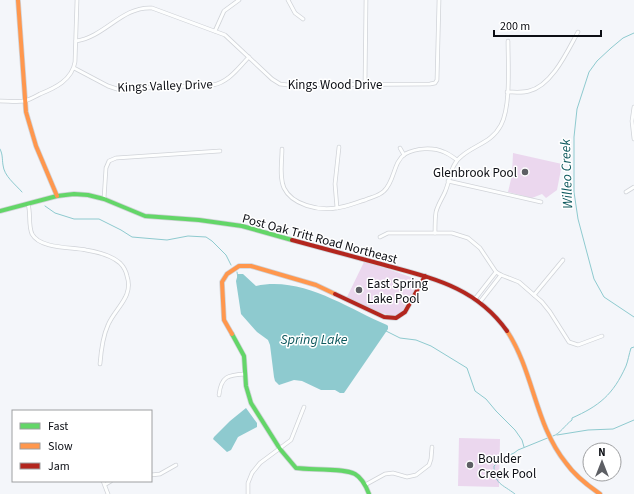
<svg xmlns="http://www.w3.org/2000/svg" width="634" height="494" font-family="'Source Sans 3',sans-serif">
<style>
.green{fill:#ebd7ee}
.water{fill:#8ecacf}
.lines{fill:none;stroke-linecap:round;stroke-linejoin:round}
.stream{stroke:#8ecacf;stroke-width:1}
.street-casing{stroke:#d0d3d8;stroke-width:4.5}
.fast-casing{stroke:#d0d3d8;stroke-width:5.5}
.slow-casing{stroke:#d0d3d8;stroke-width:5.5}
.jam-casing{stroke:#d0d3d8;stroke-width:5.5}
.street{stroke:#fdfefe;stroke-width:3}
.fast{stroke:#63d668;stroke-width:4}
.slow{stroke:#ff974d;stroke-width:4}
.jam{stroke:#b3261e;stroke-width:4}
.poi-dot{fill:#5d5f64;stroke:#fff;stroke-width:1.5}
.labels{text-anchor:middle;stroke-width:3;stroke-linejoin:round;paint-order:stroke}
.street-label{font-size:13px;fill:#0c0e14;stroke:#fff}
.poi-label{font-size:13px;fill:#0c0e14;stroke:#fff;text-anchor:start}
.water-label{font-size:14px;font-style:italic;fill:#0e595e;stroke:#fff}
</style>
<rect width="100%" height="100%" fill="#f4f6fa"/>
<g class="green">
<polygon points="513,153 562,164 557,190 546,198 542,194 532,198 508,192 512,175"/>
<path d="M 364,262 L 388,269 L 419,280 L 419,282 C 413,292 409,304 402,312 C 393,323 358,302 347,297 Z"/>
<polygon points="459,438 500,439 499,487 458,486"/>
</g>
<g class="water">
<path d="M 238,274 L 243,274 L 256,286 C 303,276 346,308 387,325 L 388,326 L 388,329 L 344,393 L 340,393 L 335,390 L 321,390 L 302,381 L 294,380 L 279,385 L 275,381 L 274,377 L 270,345 L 268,340 L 257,332 L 241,314 L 236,281 Z"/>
<polygon points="246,408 257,423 257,427 238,437 231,450 227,452 213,439 214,437 230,421"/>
</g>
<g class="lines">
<g class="stream">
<polyline points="634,33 623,38 611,48 597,61 589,72 577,109 574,137 574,192 578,219 594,279 604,297 634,317"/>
<path d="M 0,149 C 3,155 2,159 3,165 C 4,176 15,184 22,192"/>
<polyline points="45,206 55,213 74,219 99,219 121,230 132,237 167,240 188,236 206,237 212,241 226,255 231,265"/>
<polyline points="237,272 238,278"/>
<polyline points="386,331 400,338 416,340 431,346 467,368 475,391 486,399 496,411 515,430 522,440 524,447"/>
<polyline points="557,435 588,430 613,429 634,420"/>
<path d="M 553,436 C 560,434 565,425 572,420 L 572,418 C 599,406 613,395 626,366 C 628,361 629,354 631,348 L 634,347"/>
<path d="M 515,494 C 502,484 494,484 494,466 L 503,458 L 514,453 L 518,450 L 550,437"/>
</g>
<defs>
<g id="street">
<polyline points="288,0 295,13 303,19"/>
<polyline points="215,31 224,11 239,0"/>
<path d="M 76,41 C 105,37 122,6 152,8 L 225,35 L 272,79 L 280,84 L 288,85 L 430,84 L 435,83 L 437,80 L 439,0"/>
<path d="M 74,68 L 108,86 L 117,89 L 213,85 C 229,82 238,68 249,57"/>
<polyline points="365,85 366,0"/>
<path d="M 507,92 C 514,92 523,93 529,91 C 552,86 568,50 578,32"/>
<path d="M 0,101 C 8,101 17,102 25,101 C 30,99 35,97 40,94 C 55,88 72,80 75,62 L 77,0"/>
<polyline points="634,107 632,121 634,139"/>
<polyline points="400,148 404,155"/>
<path d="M 282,149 C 282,161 279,177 284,188 C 292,205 319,211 336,208 C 346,207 355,203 365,200 C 372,197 379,196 384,191 C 395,181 393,162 405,154 C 416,148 433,147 444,152 C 449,154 453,157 457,160"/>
<polyline points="448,181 541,202"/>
<polyline points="626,192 634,187"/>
<polyline points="104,199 106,168 109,161 116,158 220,151"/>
<path d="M 28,204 C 31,213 28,225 32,234 C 40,249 72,247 86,250 C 98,252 111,255 120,263 C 124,267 126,271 127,276 C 134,297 115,308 108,325 C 103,336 101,351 100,364"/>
<polyline points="337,208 335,184 339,147"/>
<path d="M 435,233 C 435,226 435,218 436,212 C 438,204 442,199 445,192 C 451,178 450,164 463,155 C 477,144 492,142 501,125 C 511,106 508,64 508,41"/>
<polyline points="380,237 388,233 452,233 468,238 480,248 496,272 501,275 519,282 542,302 550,312 569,342 578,345 602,336"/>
<polyline points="534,295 563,260"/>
<polyline points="475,299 496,272"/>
<polyline points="480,302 501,275"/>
<path d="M 219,395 C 221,376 228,375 245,374"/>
<polyline points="151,475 160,474 176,465"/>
<polyline points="103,481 108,494"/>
<polyline points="106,484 111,481"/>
<polyline points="365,485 385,474 393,473 407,477 416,475 429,465 431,459 432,447"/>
<polyline points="248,494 248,483 252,473 260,463 291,440 304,407"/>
</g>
<g id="fast">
<polyline points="0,211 57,196 74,194 88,195 104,199 145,216 199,220 242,226 292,240"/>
<path d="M 232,334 L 244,356 L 246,386 L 251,403 L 280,449 L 296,468 C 310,470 345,468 355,474 C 362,478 366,486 369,494"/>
</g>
<g id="slow">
<polyline points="18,0 26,112 36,146 57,196"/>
<path d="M 507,331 C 534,372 535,425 566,463 C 575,476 587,485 600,494"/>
<polyline points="232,334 224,320 222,282 227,274 239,266 251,266 316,285 335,294"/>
</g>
<g id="jam">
<path d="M 292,240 C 322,248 351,256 381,264 C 431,278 475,286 507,331"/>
<polyline points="335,294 384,317 396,318 405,312 425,276"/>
</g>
</defs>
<use href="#street" class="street-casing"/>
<use href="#fast" class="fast-casing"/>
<use href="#slow" class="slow-casing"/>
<use href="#jam" class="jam-casing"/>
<use href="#street" class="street"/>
<use href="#fast" class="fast"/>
<use href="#slow" class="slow"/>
<use href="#jam" class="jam"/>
</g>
<g class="poi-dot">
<circle cx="525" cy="172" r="4"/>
<circle cx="359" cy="290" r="4"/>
<circle cx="470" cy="465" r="4"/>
</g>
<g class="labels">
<g class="street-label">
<text x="335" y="89">Kings Wood Drive</text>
<text transform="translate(165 85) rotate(-2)" y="5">Kings Valley Drive</text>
<text transform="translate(320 238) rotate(15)" y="5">Post Oak Tritt Road Northeast</text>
</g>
<g class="poi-label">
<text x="517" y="177" text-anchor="end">Glenbrook Pool</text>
<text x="367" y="288">East Spring<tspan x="367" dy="15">Lake Pool</tspan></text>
<text x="478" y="463">Boulder<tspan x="478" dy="15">Creek Pool</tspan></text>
</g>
<g class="water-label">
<text transform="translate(566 174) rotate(-92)" y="5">Willeo Creek</text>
<text x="314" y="344">Spring Lake</text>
</g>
</g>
<rect x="12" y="410" width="140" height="72" fill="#ffffff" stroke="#9e9fa1"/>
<rect x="20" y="423" width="20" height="6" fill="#63d668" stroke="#9e9fa1"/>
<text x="48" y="430" font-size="12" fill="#0c0e14">Fast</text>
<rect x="20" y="443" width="20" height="6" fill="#ff974d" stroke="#9e9fa1"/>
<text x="48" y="450" font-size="12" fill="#0c0e14">Slow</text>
<rect x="20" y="463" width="20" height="6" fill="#b3261e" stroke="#9e9fa1"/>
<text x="48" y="470" font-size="12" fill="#0c0e14">Jam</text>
<g transform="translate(602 462)"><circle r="19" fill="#ffffff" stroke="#9e9fa1"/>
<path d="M0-3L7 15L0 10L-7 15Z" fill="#5d5f64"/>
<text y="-6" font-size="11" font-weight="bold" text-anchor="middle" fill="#0c0e14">N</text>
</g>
<path d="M494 30v6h107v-6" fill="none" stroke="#0c0e14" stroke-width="2"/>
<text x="500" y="30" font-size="12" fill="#0c0e14" stroke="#ffffff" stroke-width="3" paint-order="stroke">200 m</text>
</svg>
